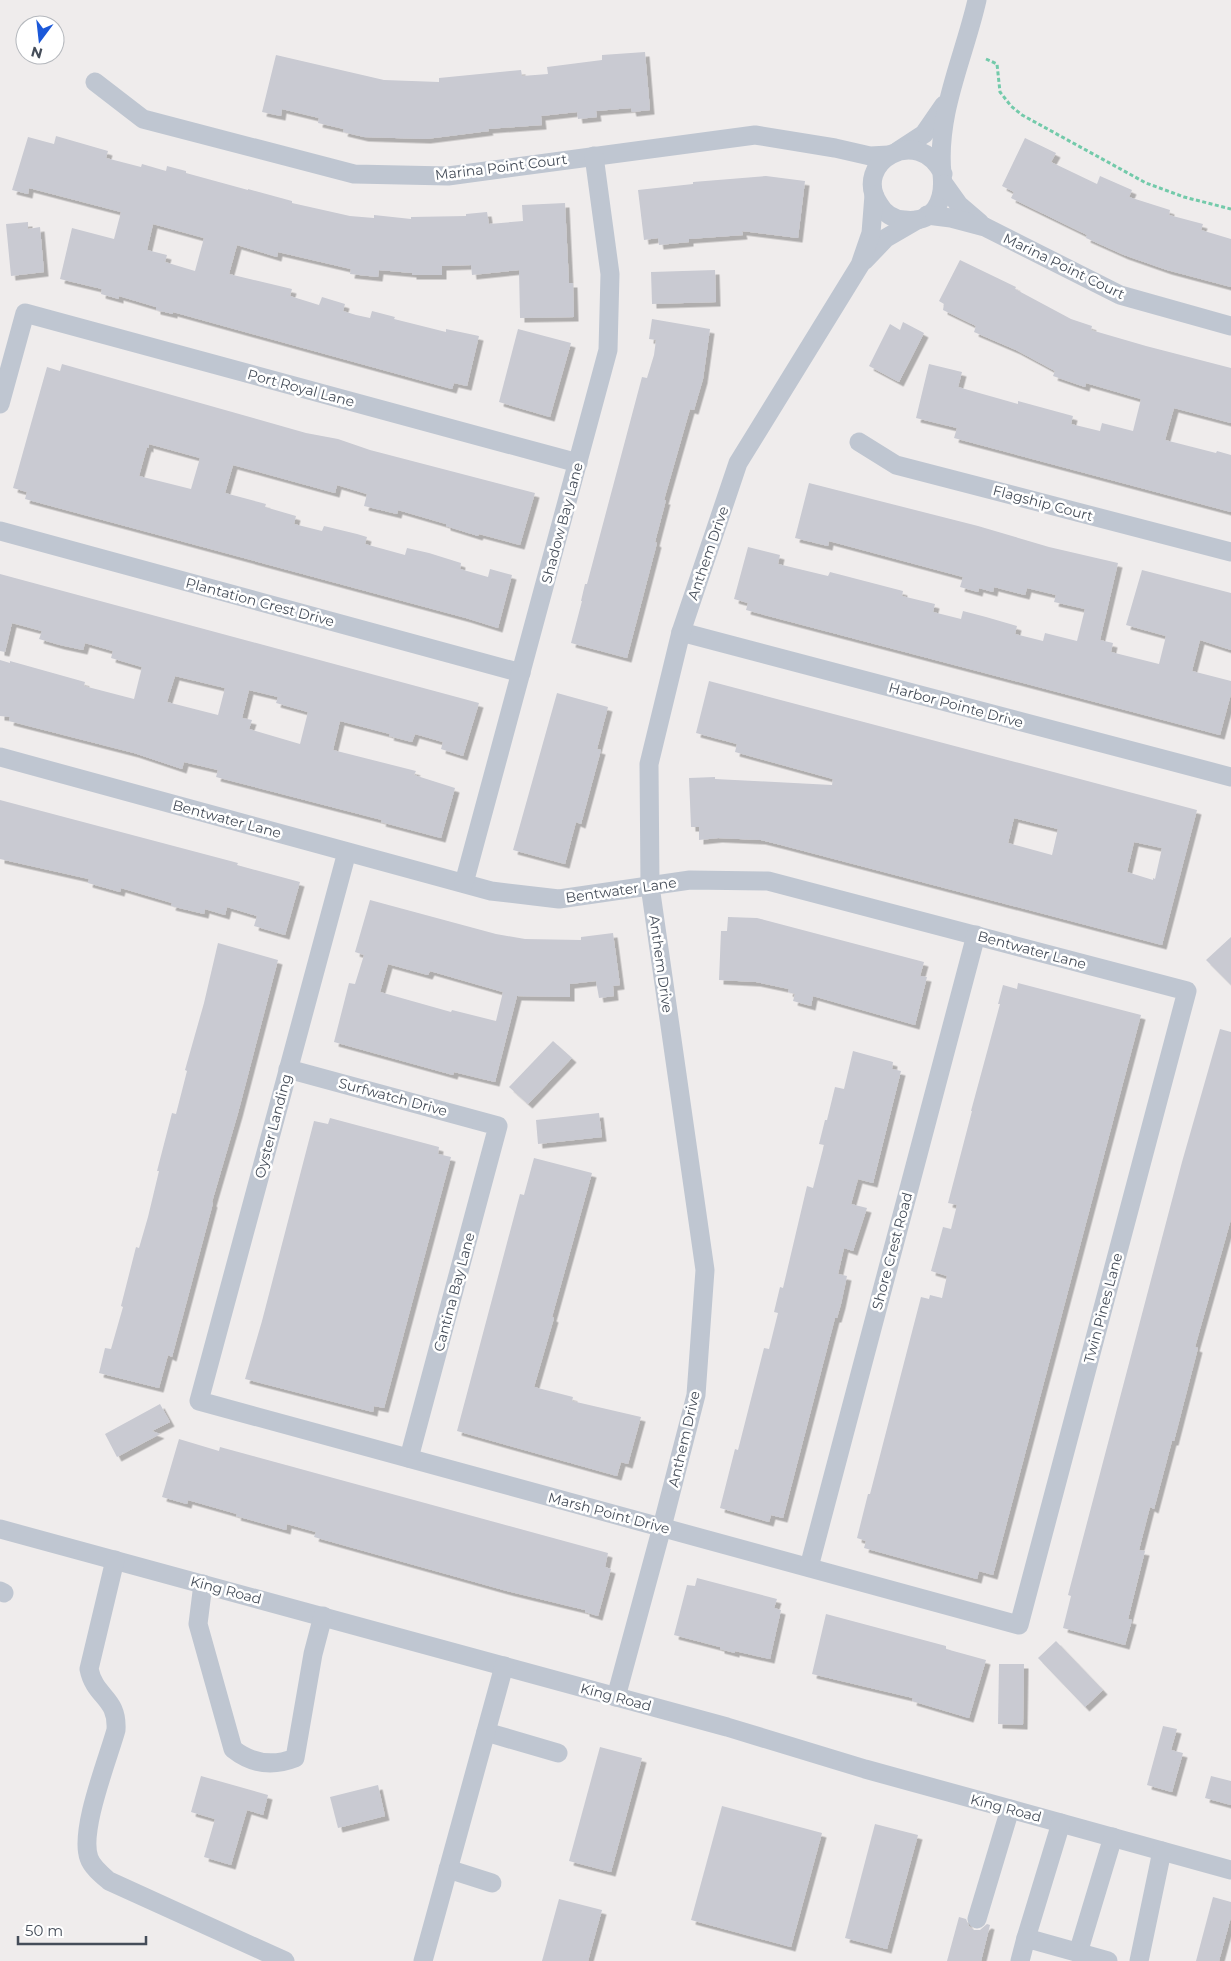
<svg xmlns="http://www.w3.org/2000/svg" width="1231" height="1961" font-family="Montserrat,sans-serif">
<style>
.building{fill:#c9cad2;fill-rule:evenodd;filter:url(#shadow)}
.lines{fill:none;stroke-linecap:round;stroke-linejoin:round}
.path{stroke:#73caaa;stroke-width:3;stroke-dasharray:4 2.5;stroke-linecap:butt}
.minor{stroke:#bfc6d1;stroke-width:19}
.labels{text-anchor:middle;stroke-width:5;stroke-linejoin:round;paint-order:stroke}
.street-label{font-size:14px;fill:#454d59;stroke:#fff}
</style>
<defs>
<filter id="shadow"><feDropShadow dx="4.5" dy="4.5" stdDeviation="0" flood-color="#0004"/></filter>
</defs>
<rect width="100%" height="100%" fill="#efecec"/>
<g class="building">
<polygon points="645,52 650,110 632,112 631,108 596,111 597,117 578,119 577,112 541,116 542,125 488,129 489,131 426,139 364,137 343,132 344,129 318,123 319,118 282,109 281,116 262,112 276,55 384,80 439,82 439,78 500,72 521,70 522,76 548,74 547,67 602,60 602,55"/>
<path d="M 56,136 L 108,151 L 106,158 L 141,167 L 142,164 L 166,171 L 167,166 L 186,171 L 186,173 L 248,190 L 248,189 L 292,201 L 292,203 L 350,216 L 374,218 L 374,215 L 411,219 L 411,217 L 466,216 L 466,214 L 487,212 L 489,224 L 523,221 L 522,205 L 565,203 L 569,283 L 573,283 L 574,317 L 520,318 L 519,270 L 472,275 L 471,265 L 442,266 L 442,275 L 412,275 L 412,273 L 379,270 L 378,277 L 350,274 L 351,269 L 278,252 L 277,257 L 237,245 L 229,274 L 292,289 L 290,296 L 319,305 L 322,297 L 345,304 L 343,311 L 356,315 L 370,318 L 372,311 L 395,317 L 394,319 L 446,332 L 446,329 L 479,336 L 467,386 L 454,383 L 452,389 L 173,312 L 173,314 L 156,310 L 156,307 L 119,296 L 119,299 L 101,294 L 102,289 L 60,279 L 72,228 L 114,239 L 121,212 L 29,188 L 28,194 L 12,190 L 28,137 L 54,144 ZM 153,224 L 204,238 L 195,271 L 165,262 L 167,255 L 147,250 Z"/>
<polygon points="1025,138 1056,153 1051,162 1097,184 1100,176 1132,190 1129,197 1170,210 1169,215 1203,224 1201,230 1231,239 1231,287 1167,270 1124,255 1086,238 1087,235 1011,198 1014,192 1002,186"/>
<polygon points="766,176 805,181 798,238 742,231 743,235 689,239 689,242 659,245 658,238 644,240 638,190 693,184 693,182"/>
<polygon points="28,222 28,229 40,227 44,272 11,276 6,224"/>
<polygon points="960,260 1016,287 1015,289 1071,319 1092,326 1091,330 1146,346 1231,368 1231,423 1174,408 1165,440 1216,453 1217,451 1231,455 1231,512 954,438 957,428 916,418 929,364 962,372 958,387 1018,404 1018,401 1073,416 1071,424 1100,431 1102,423 1133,431 1141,399 1086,383 1085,387 1053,376 1055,371 1016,350 974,332 976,326 943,310 944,304 939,301"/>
<polygon points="715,270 716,302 652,304 651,272"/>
<polygon points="652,319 710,329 703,379 694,410 690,409 664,500 666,500 655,542 657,543 627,658 571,643 582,601 581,601 585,584 587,584 642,377 647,378 654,355 656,340 649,339"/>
<polygon points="903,322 924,333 899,382 869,366 890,324 900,330"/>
<polygon points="518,329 571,343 550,417 499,402"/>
<path d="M 62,364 L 306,433 L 338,439 L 370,450 L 535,493 L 520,545 L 479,534 L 478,536 L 446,526 L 446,524 L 398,510 L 397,514 L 364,506 L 367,494 L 337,485 L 335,493 L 233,465 L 225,493 L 266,504 L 265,507 L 296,516 L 294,524 L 322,531 L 324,526 L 357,534 L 367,537 L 365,544 L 405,555 L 407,548 L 429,553 L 461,563 L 460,569 L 488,577 L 490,569 L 512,575 L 498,628 L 466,618 L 25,499 L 27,492 L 13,488 L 32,420 L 47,367 L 60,371 ZM 149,444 L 200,458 L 191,489 L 139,476 L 147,447 L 149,448 Z"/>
<polygon points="809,483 978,526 1049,547 1118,563 1100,640 1113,643 1111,652 1159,664 1166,636 1126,625 1142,570 1231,593 1231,650 1200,640 1192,671 1231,681 1231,694 1220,735 746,610 748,603 734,599 748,547 780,555 778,564 828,576 830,572 903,591 902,596 935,604 933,612 961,619 963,611 986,617 1017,626 1015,634 1043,641 1045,633 1077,641 1085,609 1054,602 1056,595 1027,588 1025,595 994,587 993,592 979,588 978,592 960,587 963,577 829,541 828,546 795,538"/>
<path d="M 0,574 L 479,703 L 463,756 L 441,749 L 443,742 L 415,734 L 412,742 L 389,736 L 390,734 L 340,721 L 333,750 L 416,771 L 414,775 L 455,788 L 441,838 L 381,822 L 382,820 L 216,777 L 218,770 L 184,762 L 182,769 L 134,753 L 9,721 L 10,717 L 0,716 L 0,660 L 10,663 L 10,661 L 85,682 L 84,686 L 134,699 L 142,667 L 111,658 L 113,651 L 85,643 L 83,650 L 60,645 L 39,639 L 42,631 L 12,623 L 5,652 L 0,651 ZM 175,676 L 225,688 L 218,715 L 167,702 ZM 249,690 L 278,697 L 276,703 L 308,712 L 300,744 L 249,729 L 252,720 L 242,718 Z"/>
<path d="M 709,681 L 1197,810 L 1162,945 L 781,845 L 761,840 L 718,838 L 699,840 L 699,827 L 691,827 L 689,778 L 715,777 L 715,779 L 832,785 L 833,779 L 735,752 L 737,744 L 696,733 ZM 1014,818 L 1058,829 L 1052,855 L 1008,843 ZM 1134,842 L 1162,848 L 1155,879 L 1153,878 L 1153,880 L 1127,872 Z"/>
<polygon points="557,693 608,707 597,749 601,750 581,824 576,822 565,864 513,850"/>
<polygon points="0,800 238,863 237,865 300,882 285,935 254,926 257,916 227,907 225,915 205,909 204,914 171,906 172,903 121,888 120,892 88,883 89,879 0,859"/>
<path d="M 370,900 L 496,934 L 525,939 L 581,940 L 581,937 L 613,933 L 620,985 L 613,986 L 614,996 L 599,998 L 596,981 L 570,984 L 570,997 L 517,996 L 495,1082 L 454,1072 L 453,1075 L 334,1042 L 349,983 L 355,984 L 364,955 L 355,952 ZM 388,964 L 428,975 L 430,971 L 503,992 L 496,1021 L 452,1010 L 451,1012 L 380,992 Z"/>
<polygon points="728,917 757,918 924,962 920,976 927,977 915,1025 813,996 811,1006 793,1001 795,994 788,992 789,989 756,982 719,980 721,931 727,931"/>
<polygon points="1231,937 1231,985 1206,960"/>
<polygon points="218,943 278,960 238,1113 212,1202 213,1203 177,1338 172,1357 168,1355 159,1388 99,1373 105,1348 111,1349 123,1307 121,1306 136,1247 139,1248 148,1217 159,1171 157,1171 172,1113 176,1114 187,1071 185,1070 204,1003"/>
<polygon points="1018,983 1141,1015 993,1575 979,1571 977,1579 864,1548 866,1541 857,1538 868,1494 870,1494 921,1297 929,1299 930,1295 942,1298 947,1276 931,1271 943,1227 951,1229 957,1205 948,1203 972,1111 971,1111 1000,1004 998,1004 1003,985 1017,989"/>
<polygon points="1220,1029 1231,1032 1231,1219 1195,1347 1198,1348 1174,1441 1172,1441 1154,1509 1150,1507 1139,1550 1145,1551 1128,1619 1132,1620 1125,1645 1063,1628 1071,1596 1068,1595 1182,1162"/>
<polygon points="553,1041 572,1058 528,1104 509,1087"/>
<polygon points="853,1051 893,1062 892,1069 901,1071 873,1183 858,1179 851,1204 867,1208 853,1251 844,1248 838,1274 847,1276 841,1304 837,1318 835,1318 783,1518 771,1515 769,1522 720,1508 735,1449 738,1450 764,1348 769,1349 778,1313 774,1312 780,1287 783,1288 807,1186 813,1188 824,1145 819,1144 825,1120 827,1120 835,1087 844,1089"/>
<polygon points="599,1113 602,1137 538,1144 536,1120"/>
<polygon points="330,1118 439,1147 438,1154 451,1157 384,1408 374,1406 373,1412 245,1379 262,1321 314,1121 328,1124"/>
<polygon points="534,1158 592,1173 552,1317 554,1318 534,1387 573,1397 572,1401 641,1417 628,1464 621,1462 617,1476 457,1431 520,1194 524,1195"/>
<polygon points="160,1404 170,1422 152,1431 160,1434 117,1457 105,1434"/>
<polygon points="179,1439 219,1451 220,1447 253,1456 608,1553 605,1567 611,1569 598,1616 585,1612 585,1610 507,1591 314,1537 316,1532 287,1524 286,1530 236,1516 237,1514 188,1500 187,1504 162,1497"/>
<polygon points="697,1578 777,1599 774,1608 781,1610 770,1659 735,1651 735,1653 720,1649 720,1647 674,1635 687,1585 695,1586"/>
<polygon points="826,1614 946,1646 946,1649 986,1660 969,1718 912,1701 913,1698 812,1674"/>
<polygon points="1056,1641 1103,1690 1085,1707 1038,1658"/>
<polygon points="999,1664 1024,1664 1023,1725 998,1724"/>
<polygon points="1163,1726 1177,1729 1171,1750 1183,1753 1172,1792 1147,1785"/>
<polygon points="600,1747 642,1758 611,1872 569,1861"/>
<polygon points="201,1776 268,1795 263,1815 247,1810 231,1865 204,1857 215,1819 191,1812"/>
<polygon points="1211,1776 1231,1781 1231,1805 1205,1798"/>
<polygon points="378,1785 385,1816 338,1828 330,1797"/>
<polygon points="722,1806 822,1833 791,1947 691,1920"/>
<polygon points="875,1824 918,1835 887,1949 845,1938"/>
<polygon points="1213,1897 1231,1902 1231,1917 1219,1961 1196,1961"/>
<polygon points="559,1899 602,1910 588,1961 542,1961"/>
<polygon points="959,1917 966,1919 969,1926 974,1930 980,1930 987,1924 990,1925 981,1961 947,1961"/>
</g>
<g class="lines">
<polyline class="path" points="986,59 997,64 1000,92 1011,106 1022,115 1146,183 1184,197 1231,209"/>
<g class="minor">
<polyline points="95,82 143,119 354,174 448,176 755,135 835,148 870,156 889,155"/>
<polyline points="898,151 924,134 944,105"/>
<path d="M 943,174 C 918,123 851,163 879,204 C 884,213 893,219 904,220 C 935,224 945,200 942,174 C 936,113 964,58 977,0"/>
<polyline points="944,184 959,205 980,223"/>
<polyline points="927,215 951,218 985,227 1120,295 1231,326"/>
<polyline points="864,261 886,238 917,220"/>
<polyline points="0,404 25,313 578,463"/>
<polyline points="859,442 896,465 1231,552"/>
<polyline points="0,531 521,673"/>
<polyline points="681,632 1231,777"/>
<polyline points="0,757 491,891 559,899 690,880 768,881 1187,991 1019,1625 199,1401 347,852"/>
<polyline points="464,883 608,350 610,274 594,156"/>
<polyline points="288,1069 498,1126 409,1458"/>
<polyline points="0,1529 727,1727 865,1769 1231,1870"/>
<path d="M 115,1560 L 89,1669 C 95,1698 118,1697 116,1730 C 108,1759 79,1831 89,1858 C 92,1867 102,1875 109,1881 L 285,1961"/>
<polyline points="809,1567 976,935"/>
<path d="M 203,1584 L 198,1624 L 233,1749 C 252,1764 272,1767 295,1758 L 313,1654 L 323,1616"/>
<polyline points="0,1591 4,1593"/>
<polyline points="616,1697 662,1527 696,1395 705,1270 650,886 649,764 681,632 738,463 860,265 871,233 874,195"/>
<polyline points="486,1732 558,1753"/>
<polyline points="448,1869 492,1883"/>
<polyline points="977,1919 1010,1809"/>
<polyline points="1026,1938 1061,1823"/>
<polyline points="1078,1953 1113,1837"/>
<polyline points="423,1961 504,1666"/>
<polyline points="1020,1961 1026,1938 1108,1961"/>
<polyline points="1139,1961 1162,1851"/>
</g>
</g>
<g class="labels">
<g class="street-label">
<text transform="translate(501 167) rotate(-7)" y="5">Marina Point Court</text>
<text transform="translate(1064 266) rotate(26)" y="5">Marina Point Court</text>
<text transform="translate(301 388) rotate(15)" y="5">Port Royal Lane</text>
<text transform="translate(1043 503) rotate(15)" y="5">Flagship Court</text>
<text transform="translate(562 523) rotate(-75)" y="5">Shadow Bay Lane</text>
<text transform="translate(708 553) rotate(-71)" y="5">Anthem Drive</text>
<text transform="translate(260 602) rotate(15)" y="5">Plantation Crest Drive</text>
<text transform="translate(956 705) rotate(15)" y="5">Harbor Pointe Drive</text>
<text transform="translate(227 819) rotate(15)" y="5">Bentwater Lane</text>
<text transform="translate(621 890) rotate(-8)" y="5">Bentwater Lane</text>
<text transform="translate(1032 950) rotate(15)" y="5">Bentwater Lane</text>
<text transform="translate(661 964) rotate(82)" y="5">Anthem Drive</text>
<text transform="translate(393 1097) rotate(15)" y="5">Surfwatch Drive</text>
<text transform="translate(273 1126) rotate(-75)" y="5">Oyster Landing</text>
<text transform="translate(892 1251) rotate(-75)" y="5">Shore Crest Road</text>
<text transform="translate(454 1292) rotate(-75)" y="5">Cantina Bay Lane</text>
<text transform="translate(1103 1308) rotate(-75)" y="5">Twin Pines Lane</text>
<text transform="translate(684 1439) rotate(-77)" y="5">Anthem Drive</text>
<text transform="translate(609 1513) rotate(15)" y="5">Marsh Point Drive</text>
<text transform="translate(226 1590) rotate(15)" y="5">King Road</text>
<text transform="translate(616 1697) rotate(15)" y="5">King Road</text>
<text transform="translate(1006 1808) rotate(15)" y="5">King Road</text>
</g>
</g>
<g transform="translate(40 40) rotate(195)"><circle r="24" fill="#ffffff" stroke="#b5b8bd"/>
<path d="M0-4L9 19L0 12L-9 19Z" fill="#1b58d9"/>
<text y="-8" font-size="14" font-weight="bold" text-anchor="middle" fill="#454d59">N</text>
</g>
<path d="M18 1936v8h128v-8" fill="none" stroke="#454d59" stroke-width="2.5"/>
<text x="25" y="1936" font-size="15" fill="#454d59" stroke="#ffffff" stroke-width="4" paint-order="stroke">50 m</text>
</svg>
